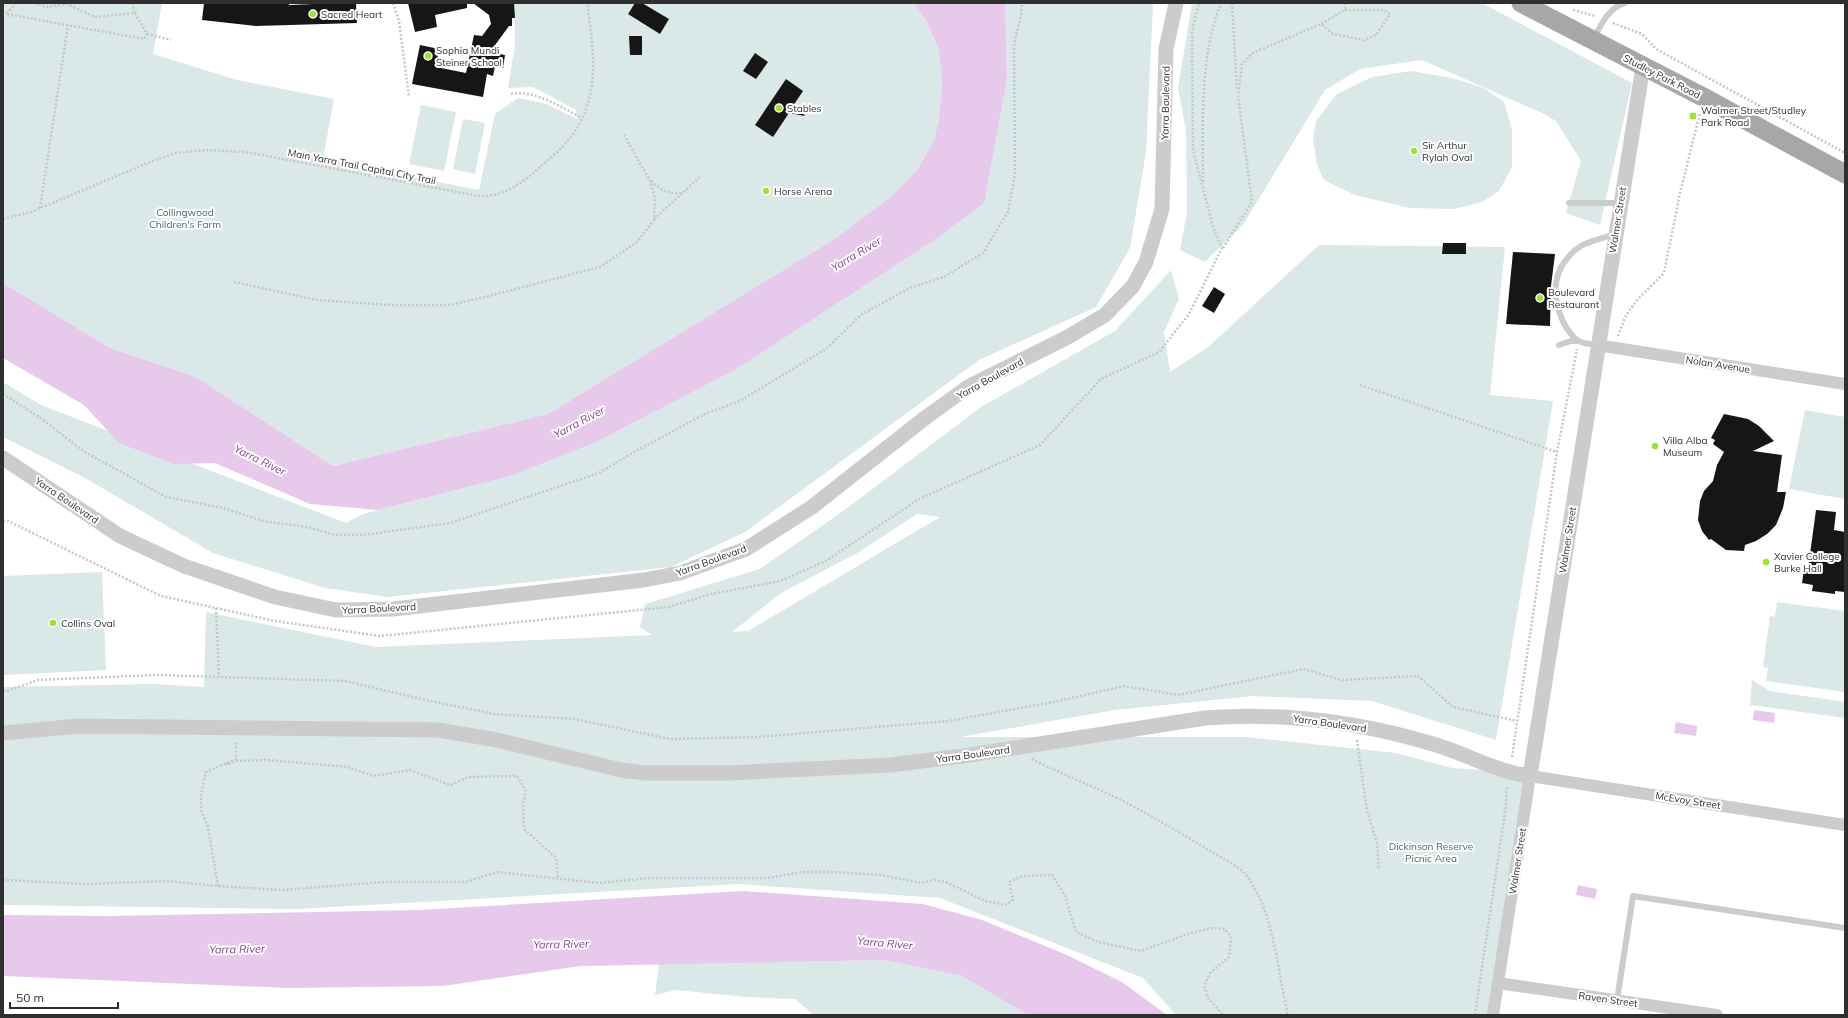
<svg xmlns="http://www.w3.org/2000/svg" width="1848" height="1018" font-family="Mulish,sans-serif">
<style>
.green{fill:#dae8e7;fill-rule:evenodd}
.water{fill:#e6c9eb}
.building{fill:#161616}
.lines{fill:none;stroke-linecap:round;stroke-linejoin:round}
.path{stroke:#c6c6c6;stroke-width:2.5;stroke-dasharray:2 2;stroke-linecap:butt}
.service{stroke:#ccc;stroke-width:6}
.minor{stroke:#ccc;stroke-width:12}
.tertiary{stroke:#ccc;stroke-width:15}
.primary{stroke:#a7a7a7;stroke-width:19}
.poi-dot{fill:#a0e135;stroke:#fff;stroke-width:1.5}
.labels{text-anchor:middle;stroke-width:4;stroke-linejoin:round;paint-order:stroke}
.poi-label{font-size:10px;fill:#2f2f2f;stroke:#fff;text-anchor:start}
.street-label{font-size:10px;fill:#2f2f2f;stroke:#fff}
.park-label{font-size:10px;fill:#3d6969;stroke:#fff}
.water-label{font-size:11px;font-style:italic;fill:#823e8f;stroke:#fff}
</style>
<rect width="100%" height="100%" fill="#fff"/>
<g class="green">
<polygon points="3,3 162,3 153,54 237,80 334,99 323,159 479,190 495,114 518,98 547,104 577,119 576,110 533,87 508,88 515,45 514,3 914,3 927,22 939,51 942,82 939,119 934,140 918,169 892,196 836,238 548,414 333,466 196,377 110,348 3,283"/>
<polygon points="1005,3 1153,3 1146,152 1130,248 1096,307 979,360 745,532 671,567 388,597 325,588 213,553 85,478 3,437 3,382 41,405 346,523 363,514 511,476 594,443 735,370 933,241 1007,78"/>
<polygon points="1192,3 1482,3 1632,83 1600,225 1566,213 1581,161 1556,121 1542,113 1422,60 1360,69 1325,90 1243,225 1205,262 1180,250 1187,212 1186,131 1178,88"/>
<polygon points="1411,71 1452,78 1484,88 1504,102 1512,129 1512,167 1499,191 1482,202 1454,209 1410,208 1355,195 1324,180 1317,165 1313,138 1316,121 1337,94 1372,77"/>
<polygon points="421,105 456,112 444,171 409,164"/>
<polygon points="463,119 485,123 475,174 453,169"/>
<path d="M 1319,245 L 1505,247 L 1490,395 L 1553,401 L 1496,740 L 1372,701 L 1253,696 L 1115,710 L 960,737 L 1246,737 L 1396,753 L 1452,768 L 1509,772 L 1530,776 L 1493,1015 L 1176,1015 L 1143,978 L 940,898 L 738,884 L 296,909 L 3,905 L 3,687 L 153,684 L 204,687 L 206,612 L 376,647 L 652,635 L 640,627 L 645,604 L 760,569 L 846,509 L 981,407 L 1115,331 L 1171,270 L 1179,299 L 1164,332 L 1170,372 L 1207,348 ZM 917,514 L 940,517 L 748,631 L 732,632 L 781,593 L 859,552 Z"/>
<polygon points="1805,410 1845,417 1845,499 1789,489"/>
<polygon points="102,572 106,670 3,675 3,576"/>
<polygon points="1777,602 1845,611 1845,692 1766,681 1768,668 1763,667 1770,616 1775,617"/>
<polygon points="1752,680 1770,691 1845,702 1845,718 1750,705"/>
<polygon points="884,960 962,976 1028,1015 814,1015 795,999 746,997 676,990 655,995 659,964"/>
</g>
<g class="water">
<polygon points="914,3 1005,3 1007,78 984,203 933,241 735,370 594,443 511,476 378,510 310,504 215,463 174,464 119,443 84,405 3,358 3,283 110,348 196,377 333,466 548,414 836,238 892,196 918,169 934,140 939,119 942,82 939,51 927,22"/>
<polygon points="1754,710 1775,713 1774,723 1753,720"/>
<polygon points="1676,722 1697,726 1696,736 1674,733"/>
<polygon points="1578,885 1597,889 1595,899 1576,895"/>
<polygon points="744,891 923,904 982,920 1067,955 1122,982 1167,1015 1028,1015 962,976 884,960 581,966 443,986 287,988 3,976 3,915 109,916 419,910"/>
</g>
<g class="building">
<polygon points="204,3 289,3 289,5 314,4 313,3 356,3 357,23 256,26 202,20"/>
<polygon points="408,3 467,3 467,8 435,15 437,27 415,32"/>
<polygon points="473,3 514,3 515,18 512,18 512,26 509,26 490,52 505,55 503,68 495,66 493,76 487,74 483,97 412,84 420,45 439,49 436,67 466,73 474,35 482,36 491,24 489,15"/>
<polygon points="635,3 642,3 669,19 660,34 628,14"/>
<polygon points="629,36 642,36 642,55 630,55"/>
<polygon points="755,53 768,62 756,79 743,71"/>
<polygon points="786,79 803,91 795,103 805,116 789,113 773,137 755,125"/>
<polygon points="1443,243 1466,243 1466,254 1442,254"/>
<polygon points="1513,252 1555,254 1551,286 1550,326 1506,324"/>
<polygon points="1214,287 1225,294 1214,313 1202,306"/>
<polygon points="1724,414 1748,419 1759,426 1774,441 1753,451 1782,455 1777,492 1786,492 1783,508 1776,525 1767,534 1756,541 1745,545 1744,551 1726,550 1711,539 1709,540 1702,531 1698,520 1700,501 1704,491 1713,481 1717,465 1724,452 1713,444 1715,440 1711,438"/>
<polygon points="1816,510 1836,512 1834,530 1845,532 1845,592 1835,591 1835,594 1812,591 1813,585 1802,583 1804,569 1808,569"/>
</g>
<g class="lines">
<g class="path">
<polyline points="16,3 6,14 144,39 147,34"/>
<polyline points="35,3 48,7 67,4 95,17 135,13 147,34 171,40"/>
<polyline points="132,3 135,13"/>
<polyline points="393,3 399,21 409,97"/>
<polyline points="1232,3 1237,90"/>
<polyline points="1345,3 1345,10"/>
<polygon points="1345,10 1384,10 1390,14 1376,35 1364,40 1333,34 1321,24"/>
<polyline points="1573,10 1595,16"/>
<polyline points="1613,23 1642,34 1656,49 1845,153"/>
<path d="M 511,94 C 533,89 563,108 582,118"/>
<path d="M 651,181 C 660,190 668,194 682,193"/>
<path d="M 1203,182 C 1203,123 1199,59 1221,3"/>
<polyline points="40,208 68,25"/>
<path d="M 3,219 L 31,212 L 155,160 L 176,153 L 207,150 L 246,152 L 478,196 C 503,197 521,184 539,168 C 548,160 558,152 566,143 C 602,102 594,52 587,3"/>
<polyline points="654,219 700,177"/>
<polyline points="1223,248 1252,202 1238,96 1242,64 1253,53 1321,24"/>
<polyline points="234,282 317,300 390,305 450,305 489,296 600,267 637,242 654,220 655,198 650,181 624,135"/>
<polyline points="1618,336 1626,315 1638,299 1664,273 1680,193 1700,113"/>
<polyline points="1360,385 1557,452"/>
<polyline points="3,394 42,419 83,451 166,497 223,508 263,521 308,527 335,535 363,535 450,523 599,473 634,452 707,413 740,401 826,349 862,314 912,287 944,277 983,253 1008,212 1015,173 1014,45 1021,14 1022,3"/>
<polyline points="3,521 8,521 161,596 275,621 380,636 669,607 711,594 780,581 826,561 919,499 1040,445 1101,379 1159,352 1189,314 1222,248 1213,227 1193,150 1192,31 1199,3"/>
<polyline points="216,608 219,677"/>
<polyline points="3,691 7,691 38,680 158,675 345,681 421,699 494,714 574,719 670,739 758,737 948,721 1054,702 1124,686 1178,695 1303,669 1342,680 1418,676 1453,707 1517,721"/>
<polyline points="1357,740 1367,811 1377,843 1379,870"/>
<polyline points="1512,757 1557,452 1577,349"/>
<path d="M 1032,759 C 1061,774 1093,786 1123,801 C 1152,816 1179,832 1207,849 C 1219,857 1238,865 1247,876 C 1275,915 1277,970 1288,1015"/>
<polyline points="226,763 227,765 236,761 267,760 348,767 373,776 410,770 450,785 469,777 517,776 526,791 523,802 524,829 556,858 558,879"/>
<polyline points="3,880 86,884 167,881 218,886 282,890 384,882 466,882 497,872 599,883 648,878 767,878 802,872 831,872 881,875 921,883 935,880 946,882 985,901 1006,905 1013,900 1009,882 1023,876 1052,875 1065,896 1076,932 1098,942 1141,951 1191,933 1212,928 1225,929 1231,937 1229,957 1210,973 1204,986 1208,998 1223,1015"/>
<polyline points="218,886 208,827 201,810 201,794 206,772 236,759 236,742"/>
<polyline points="1475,1015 1506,805 1507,786"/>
</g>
<g class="service">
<path d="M 1594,38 C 1601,25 1609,7 1625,3"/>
<polyline points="1569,203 1620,203"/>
<polyline points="1559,345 1571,341 1578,341"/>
<path d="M 1597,345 C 1591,344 1582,344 1577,340 C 1561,327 1552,298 1557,278 C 1559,269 1566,259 1573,252 C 1583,242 1601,239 1615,234"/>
<polyline points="1617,1000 1633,896 1845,928"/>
</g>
<g class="minor">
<polyline points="1597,345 1845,384"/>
<polyline points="1498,983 1717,1015"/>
<polyline points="1493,1015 1530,776 1845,825"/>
</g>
<g class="tertiary">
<polyline points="3,458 120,536 184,566 275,597 336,610 393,609 644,580 680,573 746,549 812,507 925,418 968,387 1066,338 1105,315 1133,286 1146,262 1162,209 1166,49 1176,3"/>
<path d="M 3,733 L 79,726 L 438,730 L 497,740 L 621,770 L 645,773 L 729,773 L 890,765 L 963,756 L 1205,718 C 1281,712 1359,722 1433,744 C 1465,753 1496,772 1530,776 L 1643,66"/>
</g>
<polyline class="primary" points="1521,3 1705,98 1845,174"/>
</g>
<g class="poi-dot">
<circle cx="313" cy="14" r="4"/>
<circle cx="428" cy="56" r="4"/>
<circle cx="779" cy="108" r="4"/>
<rect x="1689" y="112" width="8" height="8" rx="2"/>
<circle cx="1414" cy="151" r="4"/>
<circle cx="766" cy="191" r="4"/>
<circle cx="1540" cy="298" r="4"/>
<circle cx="1655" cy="446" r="4"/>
<circle cx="1766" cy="562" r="4"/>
<circle cx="53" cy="623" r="4"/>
</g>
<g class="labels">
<g class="poi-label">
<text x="321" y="18">Sacred Heart</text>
<text x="436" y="54">Sophia Mundi<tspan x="436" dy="12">Steiner School</tspan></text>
<text x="787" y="112">Stables</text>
<text x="1701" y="114">Walmer Street/Studley<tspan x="1701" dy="12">Park Road</tspan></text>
<text x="1422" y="149">Sir Arthur<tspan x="1422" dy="12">Rylah Oval</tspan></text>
<text x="774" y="195">Horse Arena</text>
<text x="1548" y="296">Boulevard<tspan x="1548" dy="12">Restaurant</tspan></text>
<text x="1663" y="444">Villa Alba<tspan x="1663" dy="12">Museum</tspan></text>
<text x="1774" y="560">Xavier College<tspan x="1774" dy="12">Burke Hall</tspan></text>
<text x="61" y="627">Collins Oval</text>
</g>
<g class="street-label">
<text transform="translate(1662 76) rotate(27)" y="4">Studley Park Road</text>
<text transform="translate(1165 103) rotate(-89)" y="4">Yarra Boulevard</text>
<text transform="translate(362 166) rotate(11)" y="4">Main Yarra Trail Capital City Trail</text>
<text transform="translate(1617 220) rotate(-81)" y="4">Walmer Street</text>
<text transform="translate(1718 364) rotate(9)" y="4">Nolan Avenue</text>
<text transform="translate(990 378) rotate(-29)" y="4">Yarra Boulevard</text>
<text transform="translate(67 500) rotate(34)" y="4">Yarra Boulevard</text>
<text transform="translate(1567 540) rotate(-81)" y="4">Walmer Street</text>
<text transform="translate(711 560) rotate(-20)" y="4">Yarra Boulevard</text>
<text transform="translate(379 608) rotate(-3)" y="4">Yarra Boulevard</text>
<text transform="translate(1330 723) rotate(8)" y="4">Yarra Boulevard</text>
<text transform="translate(973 754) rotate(-8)" y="4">Yarra Boulevard</text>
<text transform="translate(1688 800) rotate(9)" y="4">McEvoy Street</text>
<text transform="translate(1517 861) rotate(-81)" y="4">Walmer Street</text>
<text transform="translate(1608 999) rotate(8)" y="4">Raven Street</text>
</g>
<g class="park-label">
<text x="185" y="216">Collingwood<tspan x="185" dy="12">Children's Farm</tspan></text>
<text x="1431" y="850">Dickinson Reserve<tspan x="1431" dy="12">Picnic Area</tspan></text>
</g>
<g class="water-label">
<text transform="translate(856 254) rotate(-31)" y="4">Yarra River</text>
<text transform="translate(579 422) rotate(-28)" y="4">Yarra River</text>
<text transform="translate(260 460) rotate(26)" y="4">Yarra River</text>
<text transform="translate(885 943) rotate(5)" y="4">Yarra River</text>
<text transform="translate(561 944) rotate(-1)" y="4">Yarra River</text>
<text transform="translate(237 949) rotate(-1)" y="4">Yarra River</text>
</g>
</g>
<rect width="1848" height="1018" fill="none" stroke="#2f2f2f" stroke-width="8"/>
<path d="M10 1002v6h108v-6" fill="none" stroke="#2f2f2f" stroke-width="2"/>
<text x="16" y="1002" font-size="12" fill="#2f2f2f" stroke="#ffffff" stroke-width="3" paint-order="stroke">50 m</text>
</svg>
